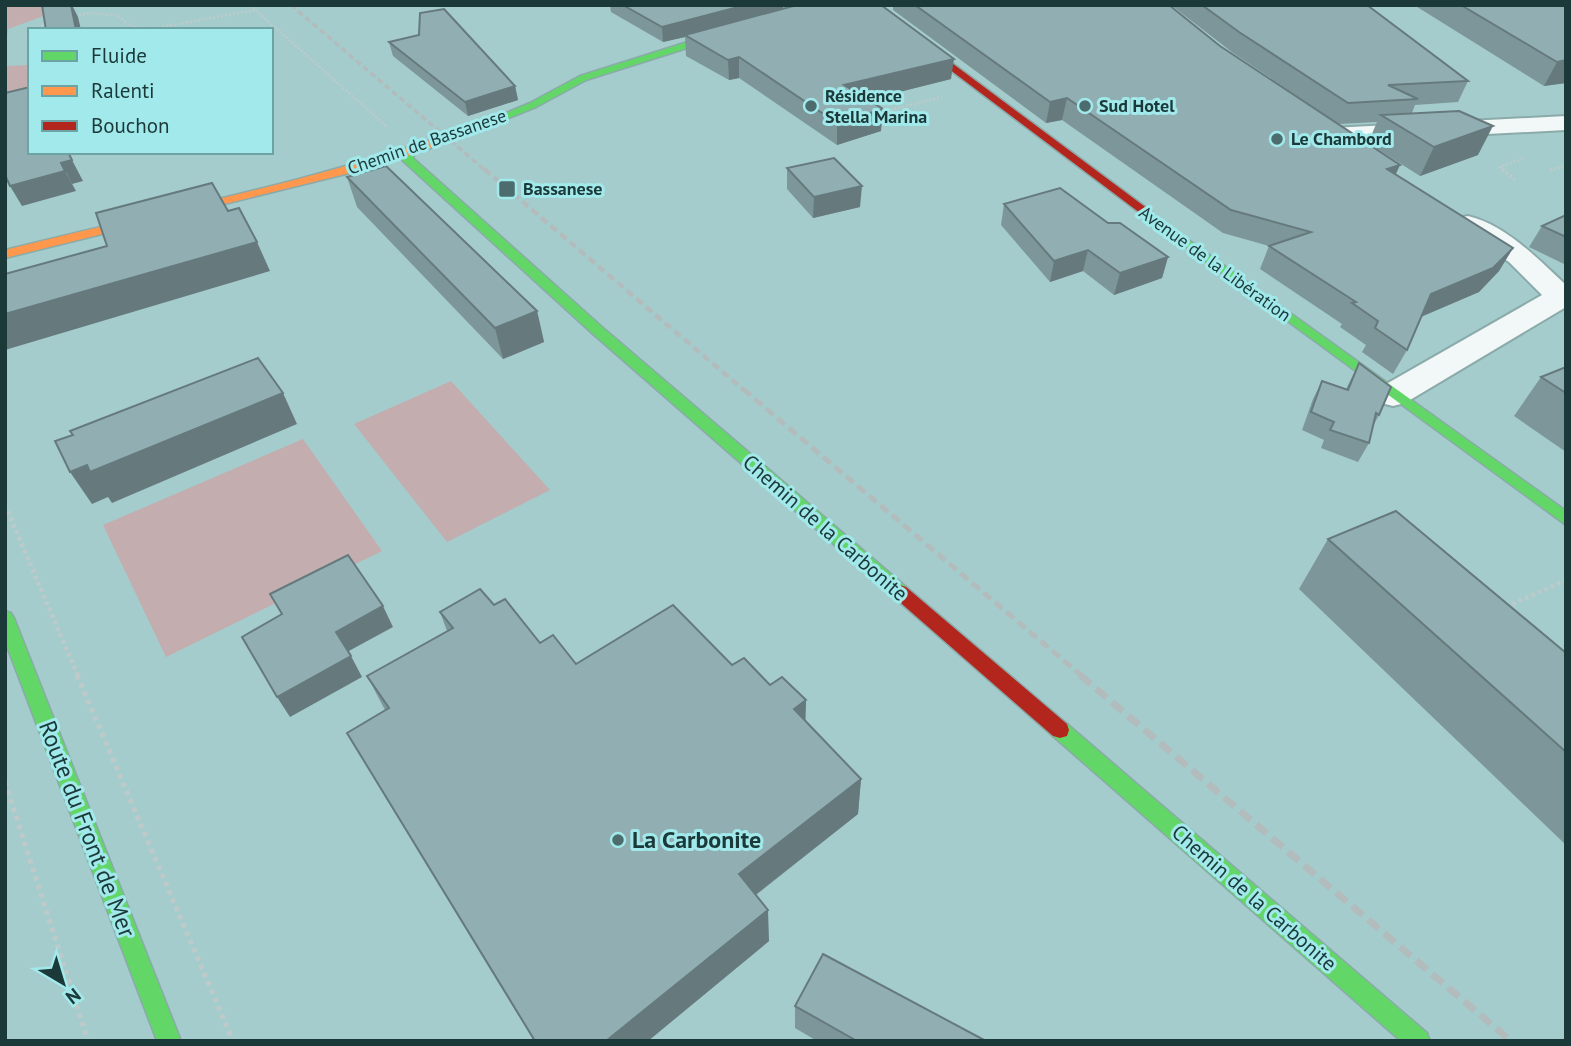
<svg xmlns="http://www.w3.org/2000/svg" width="1571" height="1046" font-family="'PT Sans',sans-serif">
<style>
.green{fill:#c3adae}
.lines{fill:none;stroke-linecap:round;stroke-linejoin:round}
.street-casing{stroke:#8baaaa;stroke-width:4}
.fast-casing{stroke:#8baaaa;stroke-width:3}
.slow-casing{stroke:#8baaaa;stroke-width:3}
.jam-casing{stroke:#8baaaa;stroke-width:3}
.path-far3{stroke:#becaca;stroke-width:2.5;stroke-dasharray:2 2;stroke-linecap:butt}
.path-far2{stroke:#becaca;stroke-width:3.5;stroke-dasharray:2.5 2.5;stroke-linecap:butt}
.path-far1{stroke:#becaca;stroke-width:4.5;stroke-dasharray:3.5 3.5;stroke-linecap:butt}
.path{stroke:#becaca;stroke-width:5;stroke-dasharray:4.5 4.5;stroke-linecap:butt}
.street{fill:#f2f7f7;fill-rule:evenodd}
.fast{fill:#63d668;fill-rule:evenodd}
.slow{fill:#ff974d;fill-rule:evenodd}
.jam{fill:#b3261e;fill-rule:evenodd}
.rail-far3{stroke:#b2bcbd;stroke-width:3.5;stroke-dasharray:6 3.5;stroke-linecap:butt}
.rail-far2{stroke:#b2bcbd;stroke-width:4.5;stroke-dasharray:8 4.5;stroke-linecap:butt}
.rail-far1{stroke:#b2bcbd;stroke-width:5;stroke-dasharray:10 5;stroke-linecap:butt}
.rail{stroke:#b2bcbd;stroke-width:7;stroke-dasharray:14 7;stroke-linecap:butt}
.wall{fill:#7d969a}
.shaded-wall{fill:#667a7d}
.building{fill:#91afb3;stroke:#667a7d;stroke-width:2}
.poi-dot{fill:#4c6c6d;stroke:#a1e9ea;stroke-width:2.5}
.labels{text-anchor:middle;stroke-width:6;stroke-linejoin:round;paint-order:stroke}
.far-poi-label{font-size:18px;font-weight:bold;fill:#1c393a;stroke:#a1e9ea;text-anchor:start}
.far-street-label{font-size:18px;fill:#1c393a;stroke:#a1e9ea}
.street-label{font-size:21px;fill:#1c393a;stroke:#a1e9ea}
.near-street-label{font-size:24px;fill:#1c393a;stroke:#a1e9ea}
.near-poi-label{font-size:24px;font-weight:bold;fill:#1c393a;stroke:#a1e9ea;text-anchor:start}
</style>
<rect width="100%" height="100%" fill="#a5cccc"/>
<g class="green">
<polygon points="5,5 74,5 8,29 5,57"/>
<polygon points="30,65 30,103 5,107 5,66"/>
<polygon points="451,381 550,490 447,542 354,424"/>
<polygon points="303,439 382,551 166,657 103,525"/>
</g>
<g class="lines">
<defs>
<g id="street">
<polygon points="1566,116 1566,130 1331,142 1322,140 1319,135 1322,130 1331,128"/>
<path d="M 1468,216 C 1506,225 1538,259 1566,285 L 1566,307 L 1405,403 L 1393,406 L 1381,403 L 1376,395 L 1381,387 L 1542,295 L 1509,262 L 1458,230 L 1454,224 L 1458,218 Z"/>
</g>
<g id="fast">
<polygon points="829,5 844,5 703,43 586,80 536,107 477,131 468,129 530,103 580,76 697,39"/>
<polygon points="408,147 417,149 413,158 602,327 906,587 908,592 906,597 894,597 592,333 403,161 402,159"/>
<polygon points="1148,211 1566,511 1566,525 1144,216 1144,212"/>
<polygon points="5,611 11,613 14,618 181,1041 157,1041 5,641"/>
<polygon points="1060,722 1067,724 1427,1033 1430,1041 1401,1041 1053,736 1051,730 1053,724"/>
</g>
<path id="slow" d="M 469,127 L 478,129 L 420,152 L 362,170 L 5,258 L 5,250 C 161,211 318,181 469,127 Z"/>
<g id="jam">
<polygon points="864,5 874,5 1152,212 1152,216 1144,216"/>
<polygon points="900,585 906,587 1067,724 1069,730 1067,736 1060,738 1053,736 894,597 892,592 894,587"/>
</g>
</defs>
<use href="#street" class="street-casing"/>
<use href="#fast" class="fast-casing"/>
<use href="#slow" class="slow-casing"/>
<use href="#jam" class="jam-casing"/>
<g class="path-far3">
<polyline points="250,5 386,126"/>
<polyline points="71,17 90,13 117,15 130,26 151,29 256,10"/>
<polyline points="35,30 49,21"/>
<polyline points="26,36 30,33"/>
<polyline points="879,113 942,97"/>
<polyline points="1550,170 1566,166"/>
<polyline points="1504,171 1500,167 1524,158"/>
</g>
<g class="path-far2">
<polyline points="1502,169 1515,180"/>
<polyline points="1550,170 1555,169"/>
</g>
<g class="path-far1">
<polyline points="5,505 78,676"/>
<polyline points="1506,607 1566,580"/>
</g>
<g class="path">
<polyline points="77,675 233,1041"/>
<polyline points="5,782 88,1041"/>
</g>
<use href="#street" class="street"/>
<use href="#fast" class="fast"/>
<use href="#slow" class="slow"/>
<use href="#jam" class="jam"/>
<polyline class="rail-far3" points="291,5 486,171"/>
<polyline class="rail-far2" points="484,169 745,391"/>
<polyline class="rail-far1" points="743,389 1082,676"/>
<polyline class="rail" points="1080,675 1511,1041"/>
</g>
<g class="wall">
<polygon points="610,5 783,5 783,9 951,79 868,100 881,131 837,145 739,78 729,80 686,56 685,37 663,42 611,12"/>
<polygon points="893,5 1169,5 1220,46 1396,175 1513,248 1499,271 1479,292 1421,317 1407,350 1393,374 1362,352 1366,345 1340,327 1342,324 1260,269 1269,246 1223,233 1062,120 1046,123 893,10"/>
<polygon points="1171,5 1367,5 1468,81 1458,102 1415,105 1412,113 1478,155 1420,176 1368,143 1377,122 1339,124 1233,53"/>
<polygon points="1414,5 1566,5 1566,83 1544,86"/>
<polygon points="389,42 515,86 518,100 468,116 393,56"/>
<polygon points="787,168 860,207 813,218 787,189"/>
<polygon points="347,177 537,311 544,342 503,359 357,207"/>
<polygon points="1004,204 1108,223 1168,257 1162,278 1114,295 1083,271 1050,282 1001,225"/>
<polygon points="1566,215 1566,265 1529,247 1542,226"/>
<polygon points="1359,363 1379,415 1372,428 1369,443 1358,462 1321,448 1324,440 1302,430 1313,399 1322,381 1346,389"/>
<polygon points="1566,367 1566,452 1514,416 1541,377"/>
<polygon points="1328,539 1566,653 1566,845 1299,589"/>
<polygon points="494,605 540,643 576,664 732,665 770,685 806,700 805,721 861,779 858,814 756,895 769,941 648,1041 534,1041 347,733 385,710 367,676 447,631 440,612"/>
<polygon points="795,1006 986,1041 817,1041 795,1028"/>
</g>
<g class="shaded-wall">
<polygon points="71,5 72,5 78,17 81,30 76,30"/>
<polygon points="746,5 783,5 783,10 685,35 685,37 663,42 662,27"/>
<polygon points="739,57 739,78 729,80 728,60"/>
<polygon points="954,59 951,79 843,106 844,85"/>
<polygon points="1566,60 1566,83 1544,86 1557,62"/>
<polygon points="515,86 518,100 468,116 465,102"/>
<polygon points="1067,98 1062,120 1046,123 1050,102"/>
<polygon points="883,109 881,131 837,145 837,123"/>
<polygon points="1493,126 1478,155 1420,176 1434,147"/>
<polygon points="72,160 83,181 72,184 61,163"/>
<polygon points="1400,165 1390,187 1387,169"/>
<polygon points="65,171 76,191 22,206 10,186"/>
<polygon points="862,186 860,207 813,218 814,197"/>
<polygon points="257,242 270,271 5,350 5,314"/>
<polygon points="1513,248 1499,271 1479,292 1418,318 1431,294"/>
<polygon points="1088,250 1083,271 1050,282 1054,261"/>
<polygon points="1168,257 1162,278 1114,295 1120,273"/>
<polygon points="537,311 544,342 503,359 495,328"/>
<polygon points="283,393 297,424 112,503 108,497 92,504 70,472"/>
<polygon points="383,606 393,627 347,652 336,632"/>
<polygon points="351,656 362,677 290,717 277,697"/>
<polygon points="806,700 805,737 794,709"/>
<polygon points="861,779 858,814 741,906 739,874"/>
<polygon points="768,910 769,941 648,1041 606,1041"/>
</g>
<g class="building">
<polygon points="42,5 71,5 76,30 46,30"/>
<polygon points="623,5 746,5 662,27"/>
<polygon points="797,5 881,5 954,59 844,85 883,109 837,123 739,57 728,60 685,35"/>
<polygon points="915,5 1169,5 1220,46 1400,165 1387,169 1513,248 1493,268 1431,294 1407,350 1375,328 1378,321 1352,303 1356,302 1269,246 1311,232 1231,210 1067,98 1050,102"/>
<polygon points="1202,5 1367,5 1468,81 1388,85 1418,99 1348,103 1239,32"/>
<polygon points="1461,5 1566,5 1566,60 1557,62"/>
<polygon points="444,9 515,86 465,102 389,42 419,35 420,13"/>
<polygon points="30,87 30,152 68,152 72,160 61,163 65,171 10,186 5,175 5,93"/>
<polygon points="1459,111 1493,126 1434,147 1381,115"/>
<polygon points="834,158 862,186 814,197 787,168"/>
<polygon points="386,166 537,311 495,328 347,177"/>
<polygon points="212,183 228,211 239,208 257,242 5,314 5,274 107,246 96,213"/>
<polygon points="1060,188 1108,223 1120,223 1168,257 1120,273 1088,250 1054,261 1004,204"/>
<polygon points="1566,215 1566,237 1542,226"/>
<polygon points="258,358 283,393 90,472 87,465 70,472 55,441 73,435 70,431"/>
<polygon points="1359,363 1391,387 1379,415 1376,413 1369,443 1330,430 1334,422 1311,412 1322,381 1348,390"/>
<polygon points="1566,367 1566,393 1541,377"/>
<polygon points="1396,511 1566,653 1566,752 1328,539"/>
<polygon points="348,555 383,606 336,632 351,656 277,697 242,637 282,614 270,594"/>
<polygon points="480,589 494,605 505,599 540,643 553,635 576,664 673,605 732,665 744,658 770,685 782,677 806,700 794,709 861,779 739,874 768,910 606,1041 535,1041 347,733 389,708 367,676 453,628 440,612"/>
<polygon points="823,954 986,1041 857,1041 795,1006"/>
</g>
<g class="poi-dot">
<circle cx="811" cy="106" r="7"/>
<circle cx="1085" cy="106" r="7"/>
<circle cx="1277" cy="139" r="7"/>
<rect x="498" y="180" width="18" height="18" rx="3.5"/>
<circle cx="618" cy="840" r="7"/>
</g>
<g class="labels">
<g class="far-poi-label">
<text x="825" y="102">Résidence<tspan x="825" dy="21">Stella Marina</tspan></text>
<text x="1099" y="112">Sud Hotel</text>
<text x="1291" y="145">Le Chambord</text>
<text x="523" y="195">Bassanese</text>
</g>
<g class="far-street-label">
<text transform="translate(427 142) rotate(-19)" y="6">Chemin de Bassanese</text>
<text transform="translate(1215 264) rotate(36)" y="6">Avenue de la Libération</text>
</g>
<g class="street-label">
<text transform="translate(825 528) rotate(41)" y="7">Chemin de la Carbonite</text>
<text transform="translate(1254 898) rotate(41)" y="7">Chemin de la Carbonite</text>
</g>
<g class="near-street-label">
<text transform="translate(87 829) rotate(69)" y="8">Route du Front de Mer</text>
</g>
<g class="near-poi-label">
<text x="632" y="848">La Carbonite</text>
</g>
</g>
<rect width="1571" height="1046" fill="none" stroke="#1c393a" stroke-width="14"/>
<rect x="28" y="28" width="245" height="126" fill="#a1e9ea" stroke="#6ca3a4" stroke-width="2"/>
<rect x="42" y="51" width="35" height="10" fill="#63d668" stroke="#6ca3a4" stroke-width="2"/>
<text x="91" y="63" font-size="21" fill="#1c393a">Fluide</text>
<rect x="42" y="86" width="35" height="10" fill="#ff974d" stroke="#6ca3a4" stroke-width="2"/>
<text x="91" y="98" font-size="21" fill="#1c393a">Ralenti</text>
<rect x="42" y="121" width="35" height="10" fill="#b3261e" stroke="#6ca3a4" stroke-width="2"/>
<text x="91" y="133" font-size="21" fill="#1c393a">Bouchon</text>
<g transform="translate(63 983) rotate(142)" stroke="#a1e9ea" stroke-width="5" paint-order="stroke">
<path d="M0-5L12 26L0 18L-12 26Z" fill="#1c393a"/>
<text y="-10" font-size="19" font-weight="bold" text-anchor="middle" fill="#1c393a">N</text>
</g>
</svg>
